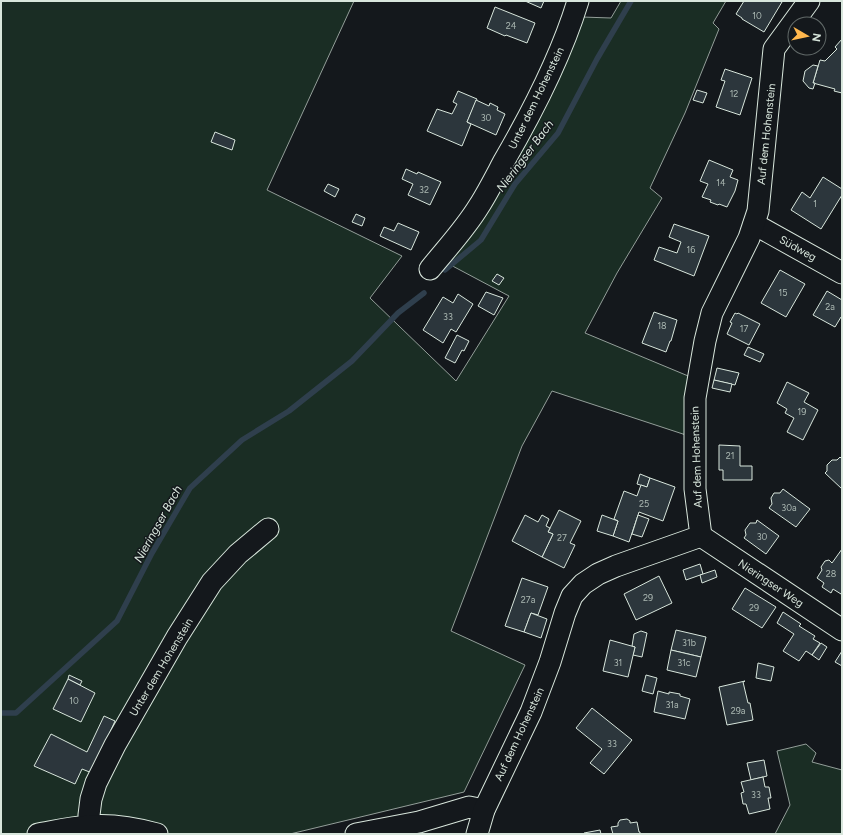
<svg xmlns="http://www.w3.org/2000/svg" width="843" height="835" font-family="Figtree,sans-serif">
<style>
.green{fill:#1a2d24;stroke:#939e99}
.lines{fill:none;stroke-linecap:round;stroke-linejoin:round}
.stream{stroke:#2f3f4d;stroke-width:5.5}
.building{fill:#2c363c;stroke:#d8e6dc}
.minor-casing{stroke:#d8e6dc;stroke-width:23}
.minor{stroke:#14181c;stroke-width:21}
.labels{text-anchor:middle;stroke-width:3;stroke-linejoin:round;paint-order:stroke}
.number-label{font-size:9px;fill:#adbab4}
.street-label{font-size:11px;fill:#d8e6dc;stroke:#14181c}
.water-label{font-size:12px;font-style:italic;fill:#d8e6dc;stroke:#14181c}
</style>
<rect width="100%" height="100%" fill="#14181c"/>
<g class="green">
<polygon points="1,1 354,1 267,190 402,256 370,298 456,381 509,296 445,262 582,17 611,18 621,1 726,1 713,23 719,29 685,113 650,188 662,198 617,273 585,333 693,378 689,436 552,391 522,446 451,631 525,665 464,792 290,834 1,834"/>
<polygon points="806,744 816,753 812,762 842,770 842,834 775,834 790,805 777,751"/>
</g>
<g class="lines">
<g class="stream">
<polyline points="445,270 481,240 515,184 558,133 597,59 631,1"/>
<polyline points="1,713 16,713 117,621 152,553 190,488 242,440 289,411 352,361 398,313 424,293"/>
</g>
</g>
<g class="building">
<polygon points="525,1 544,1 541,8"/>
<polygon points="744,1 779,1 782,2 764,32 742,19 742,18 736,14"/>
<polygon points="495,7 535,23 527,43 506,35 505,36 487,28"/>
<polygon points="842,39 842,93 834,91 835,89 813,83 820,60 825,61 837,49 835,47"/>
<polygon points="813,65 818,66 813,83 815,83 813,89 809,88 803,81 805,71"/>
<polygon points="725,69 752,78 740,115 716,107 725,81 721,80"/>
<polygon points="697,90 707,93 703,103 693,100"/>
<polygon points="458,91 477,99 467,122 471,124 462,146 427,131 437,109 452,114 457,104 453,102"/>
<polygon points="476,100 489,106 490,103 498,107 497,110 505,114 496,135 467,122"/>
<polygon points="215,132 235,140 232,150 211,142"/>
<polygon points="709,160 733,170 730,177 738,180 735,191 727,207 719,204 718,205 710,202 711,200 702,197 708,184 700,181"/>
<polygon points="406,169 417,174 418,172 441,182 430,205 408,195 413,184 402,179"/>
<polygon points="823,177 842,189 842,195 821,229 791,210 802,192 810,198"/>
<polygon points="328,184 339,189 335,197 324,191"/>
<polygon points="356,214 365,218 362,226 352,222"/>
<polygon points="398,223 419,232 411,250 380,236 384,227 394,231"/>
<polygon points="674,224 709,236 694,276 654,260 659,247 677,253 681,242 669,237"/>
<polygon points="780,270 805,284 786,317 761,303"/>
<polygon points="497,274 504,278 499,285 492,281"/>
<polygon points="827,291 842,300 842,318 841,317 835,327 813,315"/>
<polygon points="486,292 503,298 494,315 478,306"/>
<polygon points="458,294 473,304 456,332 451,329 443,343 423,330 443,297 453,303"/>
<polygon points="654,312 677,320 671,341 670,341 666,352 642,343"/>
<polygon points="735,313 737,314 738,313 760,324 749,345 727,334 732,323 730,322"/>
<polygon points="457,335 469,341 464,351 462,350 455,363 445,358"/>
<polygon points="748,347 764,354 760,362 744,355"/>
<polygon points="717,368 739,373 735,385 714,380"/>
<polygon points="714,380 732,384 730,392 712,388"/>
<polygon points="787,382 809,393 804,402 818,410 803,440 787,432 794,418 785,413 787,409 777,403"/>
<polygon points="719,445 740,446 740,466 752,466 752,480 723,480 723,470 719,470"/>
<polygon points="840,457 842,459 842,489 825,473 827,471 827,465 832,460 837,460"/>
<polygon points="640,474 650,478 647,487 637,484"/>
<polygon points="650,478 675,487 663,521 639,512 629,542 613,536 618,521 614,519 624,491 637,496 641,485 647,487"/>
<polygon points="783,489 810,509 796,527 769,508 772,504 771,498 774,493 780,493"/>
<polygon points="559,510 581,521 570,543 575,545 564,568 542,557 553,534 548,532"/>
<polygon points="525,515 538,522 542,515 549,519 546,526 550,528 548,532 553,534 542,557 512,541"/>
<polygon points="602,515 618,521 613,536 597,531"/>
<polygon points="638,515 649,519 642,537 632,534"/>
<polygon points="757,520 779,536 766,554 744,538 746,535 745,530 750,523 756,523"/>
<polygon points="842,549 842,592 841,594 833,589 831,593 822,587 824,583 817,578 822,570 821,567 825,561 829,560 832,563"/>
<polygon points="700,564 703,574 686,580 683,570"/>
<polygon points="715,570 717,577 702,583 700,575"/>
<polygon points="659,576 672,603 636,620 624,594"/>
<polygon points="522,578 548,587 538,615 531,613 524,632 505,626"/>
<polygon points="745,588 776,607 762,628 732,609"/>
<polygon points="783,612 801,624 799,626 815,636 813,639 820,643 812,655 806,651 799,661 783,651 794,634 777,623"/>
<polygon points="531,613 547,619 541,638 524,632"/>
<polygon points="676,630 706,637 701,657 671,650"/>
<polygon points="641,631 647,633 642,657 633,655 635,647 632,646 634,634"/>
<polygon points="610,640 635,647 628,677 603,671"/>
<polygon points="821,643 827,647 819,660 812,655"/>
<polygon points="671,650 701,657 696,677 667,670"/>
<polygon points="842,651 842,666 835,662"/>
<polygon points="758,663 774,667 771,681 756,678"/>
<polygon points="69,675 82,681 80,685 68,679"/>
<polygon points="646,675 657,678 653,694 642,691"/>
<polygon points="68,679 95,693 81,722 53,709"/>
<polygon points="745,681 743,682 748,703 750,703 753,720 727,725 719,687"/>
<polygon points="658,691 669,694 669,692 680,694 680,696 690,699 685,719 654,712"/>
<polygon points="592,708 632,740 604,774 590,763 602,749 576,728"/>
<polygon points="104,716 115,721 92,773 82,769 75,784 34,766 51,734 87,752"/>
<polygon points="764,760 767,776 751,780 747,763"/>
<polygon points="763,777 765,787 769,787 771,798 768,798 770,809 749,814 746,804 743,804 741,793 744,792 741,782"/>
<polygon points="627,819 630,821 630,823 637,822 639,832 640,832 640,834 613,834 611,827 618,826 618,823 620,820"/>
<polygon points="600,830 601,834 585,834 584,833"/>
</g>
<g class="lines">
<defs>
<g id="minor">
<polyline points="754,224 842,273"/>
<path d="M 430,269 C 447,248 465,229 479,206 C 488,192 496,176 504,161 C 533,111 561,57 578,1"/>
<polyline points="701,536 842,630"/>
<polyline points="90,826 89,815 91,799 96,783 115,745 177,637 212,582 238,554 268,529"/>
<path d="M 38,834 C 55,831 72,827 90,826 C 113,824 135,828 157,834"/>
<polyline points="356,834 419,822 469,807 484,810"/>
<polyline points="477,834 484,810 531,712 550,662 565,613 572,596 583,584 598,574 616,566 701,536 695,489 695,398 705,341 712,313 749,238 758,211 774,49 809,1"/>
</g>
</defs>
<use href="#minor" class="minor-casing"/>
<use href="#minor" class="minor"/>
</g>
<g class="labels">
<g class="number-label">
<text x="757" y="19">10</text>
<text x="511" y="29">24</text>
<text x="734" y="97">12</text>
<text x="486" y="121">30</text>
<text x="721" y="186">14</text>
<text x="424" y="193">32</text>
<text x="815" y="207">1</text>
<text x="691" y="253">16</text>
<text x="783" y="296">15</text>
<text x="830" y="310">2a</text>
<text x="448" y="320">33</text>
<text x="662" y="329">18</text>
<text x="744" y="332">17</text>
<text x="802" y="415">19</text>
<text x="730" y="459">21</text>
<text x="644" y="507">25</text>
<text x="789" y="511">30a</text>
<text x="762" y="540">30</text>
<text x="562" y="541">27</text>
<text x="831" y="577">28</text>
<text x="648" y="601">29</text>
<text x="528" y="603">27a</text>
<text x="754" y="611">29</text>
<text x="689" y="646">31b</text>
<text x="618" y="666">31</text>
<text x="684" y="666">31c</text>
<text x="74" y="704">10</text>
<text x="672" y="708">31a</text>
<text x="738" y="714">29a</text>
<text x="612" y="747">33</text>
<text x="756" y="798">33</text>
</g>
<g class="street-label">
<text transform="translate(536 98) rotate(-64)" y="4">Unter dem Hohenstein</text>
<text transform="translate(766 134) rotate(-84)" y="4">Auf dem Hohenstein</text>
<text transform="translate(798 248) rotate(29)" y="4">Südweg</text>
<text transform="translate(696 457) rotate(-92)" y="4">Auf dem Hohenstein</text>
<text transform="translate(771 583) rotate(34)" y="4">Nieringser Weg</text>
<text transform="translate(161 667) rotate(-59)" y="4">Unter dem Hohenstein</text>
<text transform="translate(519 734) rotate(-65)" y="4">Auf dem Hohenstein</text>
</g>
<g class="water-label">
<text transform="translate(525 156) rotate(-53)" y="4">Nieringser Bach</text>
<text transform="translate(158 524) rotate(-61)" y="4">Nieringser Bach</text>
</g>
</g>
<rect width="843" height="835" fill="none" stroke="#d8e6dc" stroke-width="4"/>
<g transform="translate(807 36) rotate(99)"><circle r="19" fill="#14181c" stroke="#626a69"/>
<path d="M0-3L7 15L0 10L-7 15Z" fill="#ffb74d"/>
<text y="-6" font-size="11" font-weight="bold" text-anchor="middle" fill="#d8e6dc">N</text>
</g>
</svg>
